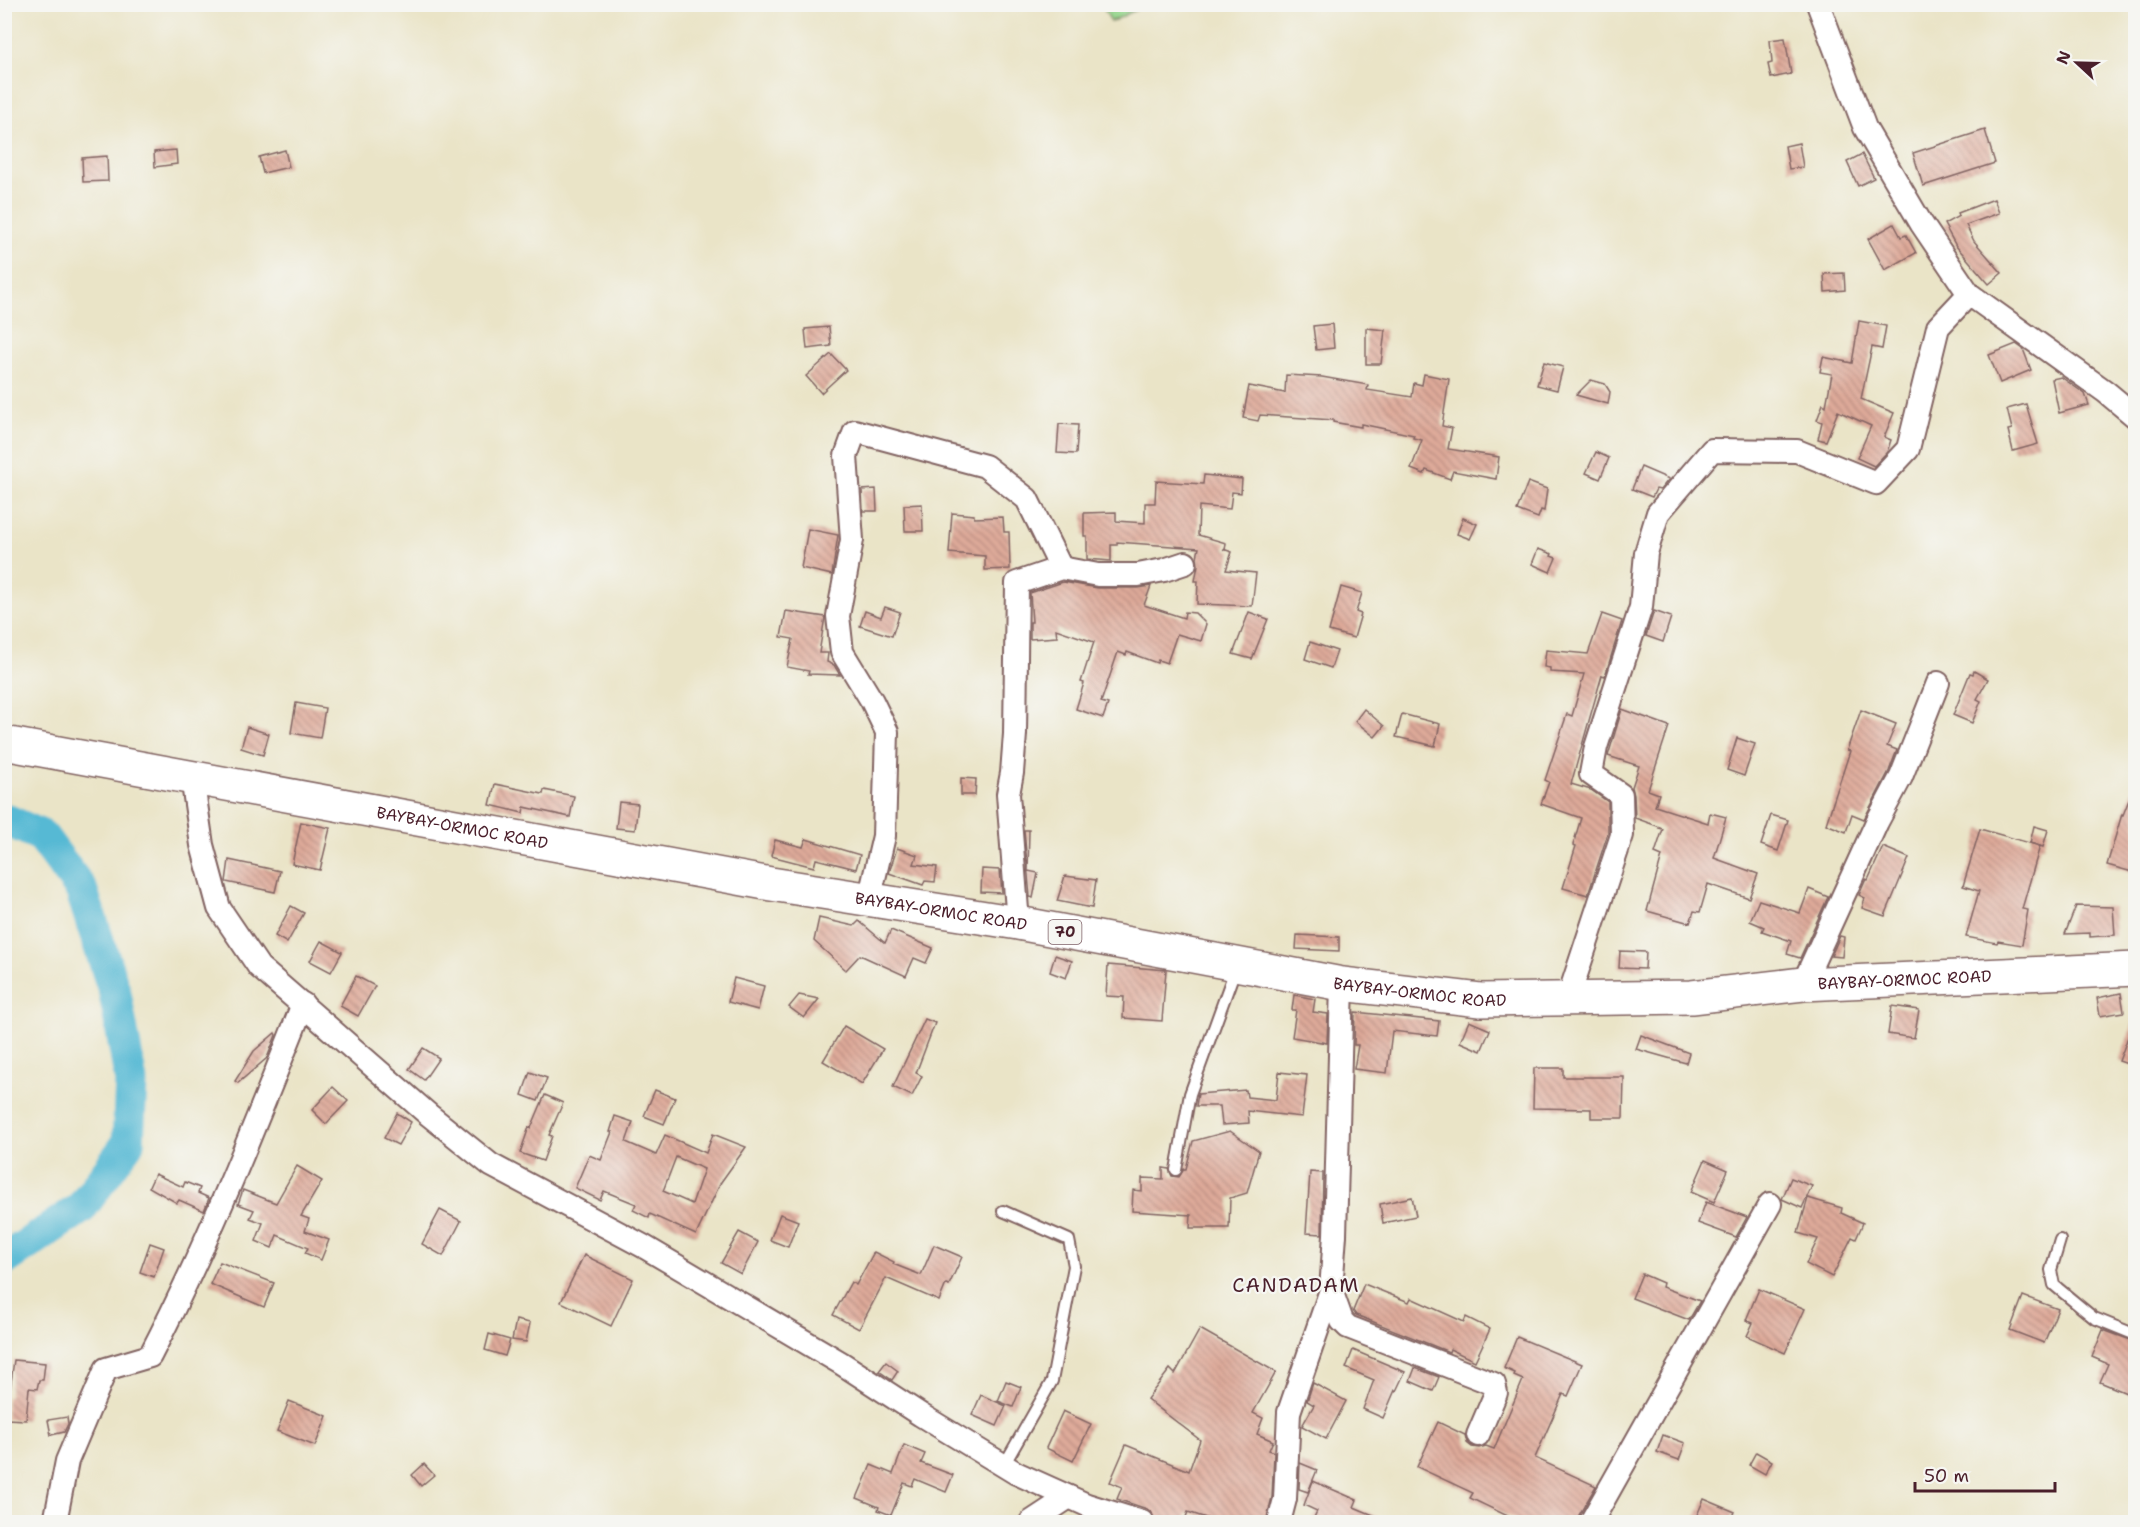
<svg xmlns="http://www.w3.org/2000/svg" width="2140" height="1527" font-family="'Shantell Sans',sans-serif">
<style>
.grass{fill:url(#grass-tufts);stroke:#707a5c;stroke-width:1.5}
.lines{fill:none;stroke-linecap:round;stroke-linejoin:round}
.river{stroke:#56b9d4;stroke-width:33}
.building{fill:url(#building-back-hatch);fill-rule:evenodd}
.service-casing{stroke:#826462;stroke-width:14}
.minor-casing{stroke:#826462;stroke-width:26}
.trunk-casing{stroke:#826462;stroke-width:36}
.service{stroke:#fff;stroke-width:10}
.minor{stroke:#fff;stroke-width:22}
.trunk{stroke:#fff;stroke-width:33}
.labels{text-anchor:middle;stroke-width:4.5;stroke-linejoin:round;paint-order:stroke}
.shield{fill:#f6f6f2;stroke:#7e6067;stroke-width:1.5}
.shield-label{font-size:15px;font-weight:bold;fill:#4a1f2b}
.street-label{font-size:16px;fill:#4a1f2b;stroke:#f6f6f2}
.quarter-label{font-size:20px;letter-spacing:1.5px;fill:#4a1f2b;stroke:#f6f6f2}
</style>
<defs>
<pattern id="grass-tufts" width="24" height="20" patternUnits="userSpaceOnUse" patternTransform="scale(1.5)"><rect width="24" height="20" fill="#96d68d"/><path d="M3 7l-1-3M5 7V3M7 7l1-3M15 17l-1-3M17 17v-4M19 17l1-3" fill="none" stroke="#83b77a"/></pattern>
<pattern id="building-back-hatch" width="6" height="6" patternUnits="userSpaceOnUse" patternTransform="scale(1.5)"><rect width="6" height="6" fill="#deaa9a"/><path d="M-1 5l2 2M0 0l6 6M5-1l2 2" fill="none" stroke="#b68a7e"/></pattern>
</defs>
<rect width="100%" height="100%" fill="#f6f6f2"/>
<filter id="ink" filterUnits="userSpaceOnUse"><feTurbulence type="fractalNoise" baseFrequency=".0167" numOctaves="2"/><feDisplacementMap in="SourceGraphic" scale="12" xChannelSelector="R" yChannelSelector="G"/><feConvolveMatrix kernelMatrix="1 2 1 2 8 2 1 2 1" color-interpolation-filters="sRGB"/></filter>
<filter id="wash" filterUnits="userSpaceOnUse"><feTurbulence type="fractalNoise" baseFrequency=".008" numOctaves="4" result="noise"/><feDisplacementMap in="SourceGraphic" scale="24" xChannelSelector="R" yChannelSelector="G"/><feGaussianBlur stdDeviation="1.35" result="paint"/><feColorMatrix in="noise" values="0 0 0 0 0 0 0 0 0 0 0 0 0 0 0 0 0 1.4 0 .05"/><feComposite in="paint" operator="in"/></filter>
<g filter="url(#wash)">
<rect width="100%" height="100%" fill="#eae4c7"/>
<polygon class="grass" points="1102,5 1145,5 1111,22"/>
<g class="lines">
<polyline class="river" points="4,819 42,836 81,889 115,993 131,1082 128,1143 81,1208 4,1260"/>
</g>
<g id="blocks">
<g class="building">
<polygon points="1785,38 1791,74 1771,78 1768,64 1772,63 1770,40"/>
<polygon points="1985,130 1995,163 1923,186 1913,153"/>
<polygon points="1799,143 1803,167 1789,169 1785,146"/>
<polygon points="176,150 177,164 155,167 154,152"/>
<polygon points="285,150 289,167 263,173 259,157"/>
<polygon points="1862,154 1874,178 1858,186 1847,162"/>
<polygon points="107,156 108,181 83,182 82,158"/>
<polygon points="1994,199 1999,213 1966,225 1974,241 2002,273 1989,284 1956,246 1944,224 1959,216 1958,213"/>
<polygon points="1894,224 1901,237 1906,235 1916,253 1885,270 1868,239"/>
<polygon points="1844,273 1845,290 1825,292 1824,274"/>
<polygon points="1859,321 1886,326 1882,349 1872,347 1861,399 1894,413 1884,437 1891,440 1887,452 1874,466 1857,458 1871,426 1838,411 1826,441 1818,439 1822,422 1817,420 1823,404 1826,406 1832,374 1820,372 1823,357 1852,363"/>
<polygon points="1332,324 1334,348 1316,350 1313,326"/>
<polygon points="829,327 831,346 807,349 805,329"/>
<polygon points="1366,328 1385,330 1381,364 1366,364"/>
<polygon points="2016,344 2023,349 2031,370 2000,383 1989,355"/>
<polygon points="831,354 846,370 821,393 806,376"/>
<polygon points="1544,362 1563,367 1557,390 1537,385"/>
<polygon points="1424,374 1449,379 1442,426 1452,428 1448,449 1499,457 1496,479 1453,471 1450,479 1426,470 1424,474 1411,469 1422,440 1413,438 1414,435 1361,424 1361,427 1333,422 1333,420 1260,415 1258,421 1243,418 1249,386 1285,393 1286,375 1322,377 1368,385 1367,390 1412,397 1414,383 1422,385"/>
<polygon points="2061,377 2085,394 2089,405 2059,413 2052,379"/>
<polygon points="1591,380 1605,384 1610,392 1608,404 1576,395"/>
<polygon points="2026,404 2038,444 2013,451 2008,430 2012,429 2007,409"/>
<polygon points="1059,424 1078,425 1076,454 1057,453"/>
<polygon points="1596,452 1609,458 1600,479 1586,473"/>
<polygon points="1641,467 1669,479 1660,490 1656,489 1652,497 1632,489"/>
<polygon points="1204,475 1242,479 1241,493 1232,492 1230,509 1199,506 1198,535 1226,543 1225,550 1223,549 1232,552 1226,570 1256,573 1252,606 1197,604 1198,581 1195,581 1198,565 1197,557 1199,548 1117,542 1117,545 1111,545 1111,561 1087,559 1087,536 1084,536 1084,513 1116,512 1116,521 1145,523 1145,503 1155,503 1156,481 1203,484"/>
<polygon points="1528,482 1547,489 1544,511 1541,510 1538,518 1517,510"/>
<polygon points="876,489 877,511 863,511 862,490"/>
<polygon points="922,504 923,531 905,531 904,505"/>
<polygon points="952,513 974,515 974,518 1003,517 1004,532 1009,532 1010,569 985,570 985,556 949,553"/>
<polygon points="1463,518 1477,524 1470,539 1457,534"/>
<polygon points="808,529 838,535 832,575 801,568"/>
<polygon points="1538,549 1552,554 1551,556 1556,558 1550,572 1532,564"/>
<polygon points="1063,582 1098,588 1138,588 1151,586 1144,605 1184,618 1185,612 1195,613 1206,624 1201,641 1177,634 1167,663 1158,660 1157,663 1127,652 1126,655 1118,652 1101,702 1108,704 1103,718 1076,709 1084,683 1081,682 1094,642 1056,629 1057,637 1030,639 1030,622 1032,622 1030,593"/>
<polygon points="1341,587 1362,593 1356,612 1361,614 1354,638 1329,631"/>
<polygon points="885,607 900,612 892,636 860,626 865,611 881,617"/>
<polygon points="786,611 825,617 819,653 828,653 827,662 834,665 840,675 808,674 809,671 787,667 793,639 781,637"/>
<polygon points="1654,611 1671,617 1663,642 1646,636"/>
<polygon points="1249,612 1268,619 1252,659 1233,654"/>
<polygon points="1602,614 1622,621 1605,676 1602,675 1571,784 1591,790 1608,802 1608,833 1588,895 1563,888 1576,846 1573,845 1581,818 1541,804 1549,782 1545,780 1567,714 1572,716 1584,674 1550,672 1550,668 1544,667 1546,650 1588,654"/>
<polygon points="1310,642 1337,651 1331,668 1305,659"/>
<polygon points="1974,671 1988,679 1977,699 1981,701 1972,723 1953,715 1970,673 1973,674"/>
<polygon points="296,703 325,708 320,738 291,733"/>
<polygon points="1364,709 1384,726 1375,737 1355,721"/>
<polygon points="1622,709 1669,726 1648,790 1659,794 1655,806 1708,823 1710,813 1726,817 1714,858 1758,874 1749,898 1708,884 1700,912 1694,911 1690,923 1647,911 1662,856 1655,853 1663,829 1659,828 1660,827 1635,818 1634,795 1632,787 1639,766 1608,756"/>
<polygon points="1861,710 1896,724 1887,746 1897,750 1889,771 1864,819 1852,814 1846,832 1826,824 1850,751 1847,750"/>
<polygon points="1402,714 1440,724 1435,746 1396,737"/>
<polygon points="247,727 269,734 263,755 241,748"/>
<polygon points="1737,738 1755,744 1744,776 1727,770"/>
<polygon points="961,778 976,779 975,795 961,795"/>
<polygon points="495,784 543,794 544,790 574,796 570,817 524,807 523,813 490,805"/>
<polygon points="2134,787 2136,787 2136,873 2107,865 2122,814 2123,815"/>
<polygon points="619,802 638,804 635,830 616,828"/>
<polygon points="1771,815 1788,820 1778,851 1761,845"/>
<polygon points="301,822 330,828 320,870 292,864"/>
<polygon points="2034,826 2048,830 2043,847 2030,843"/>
<polygon points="1980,829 2040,846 2022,909 2028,910 2022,945 1998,941 1997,943 1966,937 1979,891 1963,886"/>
<polygon points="1024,830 1029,830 1028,871 1038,873 1033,898 1030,897"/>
<polygon points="806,839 860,855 856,869 816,859 814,867 771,856 775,840 803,847"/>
<polygon points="1883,847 1909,858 1885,916 1862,908 1865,898 1859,895 1866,879 1868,880"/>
<polygon points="897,848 917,855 914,864 937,867 935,882 925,881 923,885 889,873"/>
<polygon points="229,860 280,871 275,892 226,882"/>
<polygon points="982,869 1000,870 1002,893 981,892"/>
<polygon points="1065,876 1096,880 1092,908 1057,901"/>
<polygon points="1809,889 1828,897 1800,958 1787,954 1791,941 1762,931 1764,927 1750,921 1759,900 1800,913"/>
<polygon points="291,906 304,913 287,943 275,936"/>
<polygon points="2076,906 2113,907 2115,935 2090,937 2090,933 2065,934"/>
<polygon points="819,918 854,926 859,921 885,943 891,930 933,948 926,963 914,958 906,976 860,955 846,970 814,941"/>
<polygon points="1297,935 1339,937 1339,951 1296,949"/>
<polygon points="1840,936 1844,937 1842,957 1831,956"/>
<polygon points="321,941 342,952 331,972 310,961"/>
<polygon points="1620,951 1646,952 1645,969 1619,968"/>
<polygon points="1055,955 1072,961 1066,978 1050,972"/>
<polygon points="1108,965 1166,970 1162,1021 1123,1018 1124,997 1106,996"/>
<polygon points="356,976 375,986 358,1016 340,1006"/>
<polygon points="734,978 764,986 758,1010 728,1002"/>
<polygon points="2121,993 2124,1012 2100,1016 2097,998"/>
<polygon points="799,995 819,999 804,1018 789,1007"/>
<polygon points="1294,995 1315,999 1313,1012 1328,1014 1327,1043 1292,1037 1296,1010 1292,1010"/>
<polygon points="1892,1006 1919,1010 1914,1038 1888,1034"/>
<polygon points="1355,1012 1439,1021 1437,1036 1392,1031 1387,1073 1354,1069 1358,1045 1354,1045"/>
<polygon points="925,1019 935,1023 916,1073 922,1076 912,1096 893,1087"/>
<polygon points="1469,1021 1490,1030 1481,1051 1460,1042"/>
<polygon points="2134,1021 2136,1021 2136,1067 2119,1061"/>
<polygon points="844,1026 883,1049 862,1084 823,1061"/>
<polygon points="275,1033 276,1035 267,1058 238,1083 235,1081 254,1051"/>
<polygon points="1641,1035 1689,1053 1686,1063 1636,1049"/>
<polygon points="423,1048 439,1058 424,1080 409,1069"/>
<polygon points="1534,1068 1563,1068 1563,1077 1624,1077 1623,1118 1591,1118 1591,1109 1533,1108"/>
<polygon points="530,1072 547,1078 538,1101 522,1095"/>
<polygon points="1279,1072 1307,1075 1302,1117 1248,1111 1249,1123 1222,1125 1220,1106 1196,1106 1198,1094 1246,1090 1247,1097 1276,1100"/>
<polygon points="333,1087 348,1101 326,1124 312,1110"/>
<polygon points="655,1090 675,1098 664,1124 644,1116"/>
<polygon points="545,1095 563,1103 549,1135 552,1136 543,1161 520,1153 529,1127 531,1128"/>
<polygon points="397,1113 411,1122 398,1145 384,1138"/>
<path d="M 615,1116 L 633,1122 L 626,1142 L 656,1155 L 665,1135 L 706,1153 L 713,1134 L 746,1147 L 721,1182 L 696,1235 L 650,1214 L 649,1218 L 633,1210 L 636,1204 L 604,1191 L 600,1200 L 575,1188 L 589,1155 L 601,1160 L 612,1132 L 610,1132 ZM 676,1157 L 704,1169 L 692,1204 L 663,1191 Z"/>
<polygon points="1230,1131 1259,1151 1247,1193 1230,1198 1229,1228 1190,1228 1191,1215 1132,1211 1133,1190 1142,1191 1142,1178 1163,1179 1163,1168 1169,1169 1172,1176 1179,1177 1184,1169 1186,1169 1193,1141"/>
<polygon points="1705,1160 1728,1170 1714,1202 1691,1192"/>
<polygon points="297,1166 322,1181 301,1216 309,1219 305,1231 329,1240 321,1260 305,1253 308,1248 277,1235 272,1248 256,1241 263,1223 250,1218 254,1210 238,1204 243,1190 276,1203"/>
<polygon points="1310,1172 1323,1173 1322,1234 1306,1233"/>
<polygon points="155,1174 183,1187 185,1182 200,1188 198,1193 209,1198 204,1211 179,1200 177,1203 149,1187"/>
<polygon points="1791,1178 1812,1186 1802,1208 1782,1199"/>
<polygon points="1412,1197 1416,1216 1383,1223 1380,1204"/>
<polygon points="1808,1198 1842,1208 1841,1213 1863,1223 1856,1239 1852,1237 1832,1277 1806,1264 1818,1239 1798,1233"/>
<polygon points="1706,1202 1747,1217 1736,1237 1698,1223"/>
<polygon points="440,1210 461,1221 443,1256 422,1244"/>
<polygon points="780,1214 798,1221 788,1247 770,1240"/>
<polygon points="739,1232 758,1242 741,1274 721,1263"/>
<polygon points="150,1243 164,1248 154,1277 140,1272"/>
<polygon points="934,1245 962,1257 949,1285 946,1284 939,1301 886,1278 859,1329 833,1315 851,1282 856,1285 874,1252 894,1262 893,1264 921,1275"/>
<polygon points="584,1255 633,1279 611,1326 561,1302"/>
<polygon points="220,1262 274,1283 264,1307 210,1284"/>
<polygon points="1642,1274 1663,1283 1662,1287 1700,1301 1689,1320 1632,1298"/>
<polygon points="1364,1284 1409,1302 1411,1298 1464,1322 1466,1317 1490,1329 1475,1361 1450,1349 1449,1352 1356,1315 1353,1311"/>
<polygon points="1759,1289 1805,1309 1785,1353 1747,1336 1753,1323 1746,1320"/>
<polygon points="2023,1296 2058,1309 2044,1343 2010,1330"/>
<polygon points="516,1320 530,1323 526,1342 512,1340"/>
<polygon points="1200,1329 1276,1372 1253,1413 1263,1418 1257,1434 1273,1441 1269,1450 1274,1452 1272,1497 1266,1522 1240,1522 1226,1518 1224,1522 1218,1522 1188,1512 1184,1522 1155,1522 1152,1513 1147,1509 1117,1499 1122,1487 1110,1482 1126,1445 1189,1471 1200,1440 1147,1399 1170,1369 1175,1374"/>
<polygon points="2103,1330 2136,1342 2136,1397 2100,1382 2108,1364 2092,1357"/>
<polygon points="489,1334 510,1340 505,1356 485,1350"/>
<polygon points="1517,1337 1582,1364 1568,1396 1563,1394 1535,1458 1596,1486 1579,1515 1578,1522 1520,1522 1470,1498 1473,1493 1417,1467 1438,1422 1465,1435 1467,1443 1472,1447 1479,1448 1486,1446 1494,1449 1523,1380 1514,1376 1515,1373 1504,1368"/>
<polygon points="1353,1350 1405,1372 1396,1391 1395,1390 1383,1418 1363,1409 1374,1380 1346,1368"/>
<polygon points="14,1360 45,1363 43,1380 39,1380 37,1389 29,1388 26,1420 6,1419 7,1397 9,1397"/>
<polygon points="886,1362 898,1371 892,1380 879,1371"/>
<polygon points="1415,1368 1439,1377 1433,1391 1410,1381"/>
<polygon points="1006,1381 1021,1387 1013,1407 998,1401"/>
<polygon points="1313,1383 1346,1401 1326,1439 1302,1426 1314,1405 1307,1401"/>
<polygon points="981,1395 1006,1406 997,1426 972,1415"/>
<polygon points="289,1401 327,1416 315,1446 277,1431"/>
<polygon points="1063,1411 1091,1424 1073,1461 1046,1448"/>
<polygon points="67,1417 68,1424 64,1432 51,1435 48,1420"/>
<polygon points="1663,1435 1685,1443 1679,1460 1657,1452"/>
<polygon points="904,1445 925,1454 921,1463 953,1475 946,1492 915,1479 912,1486 904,1483 891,1515 878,1510 879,1507 857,1498 871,1465 893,1474"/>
<polygon points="1756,1452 1772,1461 1765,1474 1749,1465"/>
<polygon points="1300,1463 1317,1470 1308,1492 1299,1489"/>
<polygon points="424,1464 434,1475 421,1486 412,1475"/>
<polygon points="1313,1481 1357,1500 1354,1507 1390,1522 1312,1522 1317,1511 1304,1505"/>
<polygon points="1704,1499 1735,1512 1730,1522 1694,1522"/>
</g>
</g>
</g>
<g filter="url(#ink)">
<use href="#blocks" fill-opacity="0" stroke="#826462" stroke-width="1.5"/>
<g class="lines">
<defs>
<g id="service">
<polyline points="1176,1170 1190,1094 1236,967"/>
<polyline points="1003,1211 1069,1240 1074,1266 1052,1381 1004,1465"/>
<polyline points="2060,1240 2051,1270 2054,1285 2094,1318 2136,1335"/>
</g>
<g id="minor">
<polyline points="1818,4 1865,128 1921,223 1969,294 2106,392 2136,417"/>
<polyline points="192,777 202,845 219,908 259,967 429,1115 491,1165 643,1246 841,1363 921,1415 1016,1473 1087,1505 1142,1522"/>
<polyline points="869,900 884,836 887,732 872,701 842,652 838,616 852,540 846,456 855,431 985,466 1027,499 1061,568"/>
<polyline points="1018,923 1008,794 1012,773 1015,734 1017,583 1061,568 1098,575 1138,575 1164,570 1185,563"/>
<polyline points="1803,984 1877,822 1901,777 1938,683"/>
<polyline points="1568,999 1622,835 1621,795 1591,774 1596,747 1641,607 1646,553 1658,513 1712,450 1797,451 1876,483 1908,449 1938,327 1969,294"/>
<polyline points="1331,1290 1342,1321 1348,1327 1494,1384 1496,1393 1478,1435"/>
<path d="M 55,1522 L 67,1461 L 106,1369 L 150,1356 C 209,1242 256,1123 303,1004"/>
<polyline points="1031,1522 1069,1497"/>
<polyline points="1279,1522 1285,1499 1289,1412 1331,1290 1335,1235 1342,984"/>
<polyline points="1591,1522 1770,1204"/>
</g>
<g id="trunk">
<path id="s1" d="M 4,743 L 771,884 L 1018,923 L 1342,984 L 1480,1000 L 1692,997 L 1803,984 L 2136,969"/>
</g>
</defs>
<use href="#service" class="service-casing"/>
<use href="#minor" class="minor-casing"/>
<use href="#trunk" class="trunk-casing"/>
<use href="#service" class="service"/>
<use href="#minor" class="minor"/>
<use href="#trunk" class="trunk"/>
</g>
</g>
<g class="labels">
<rect class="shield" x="1048.5" y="920" width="33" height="24" rx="4.5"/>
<g class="shield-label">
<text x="1065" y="937">70</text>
</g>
<g class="street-label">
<text dy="6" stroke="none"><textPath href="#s1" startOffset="466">BAYBAY-ORMOC ROAD</textPath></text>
<text dy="6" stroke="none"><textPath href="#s1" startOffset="952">BAYBAY-ORMOC ROAD</textPath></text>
<text dy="6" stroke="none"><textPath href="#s1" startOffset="1924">BAYBAY-ORMOC ROAD</textPath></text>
<text dy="6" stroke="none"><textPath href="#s1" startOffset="1438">BAYBAY-ORMOC ROAD</textPath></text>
</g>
<g class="quarter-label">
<text x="1296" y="1292">CANDADAM</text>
</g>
</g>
<rect width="2140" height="1527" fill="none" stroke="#f6f6f2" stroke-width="24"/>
<g transform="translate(2077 63) rotate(292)" stroke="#f6f6f2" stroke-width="4.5" paint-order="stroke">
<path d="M0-4.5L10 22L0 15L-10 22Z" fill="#4a1f2b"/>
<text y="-9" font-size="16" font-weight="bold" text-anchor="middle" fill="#4a1f2b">N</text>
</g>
<path d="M1915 1482v9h140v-9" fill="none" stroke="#4a1f2b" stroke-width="3"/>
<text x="1924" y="1482" font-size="18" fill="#4a1f2b" stroke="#f6f6f2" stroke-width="4.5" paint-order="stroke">50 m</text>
</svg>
